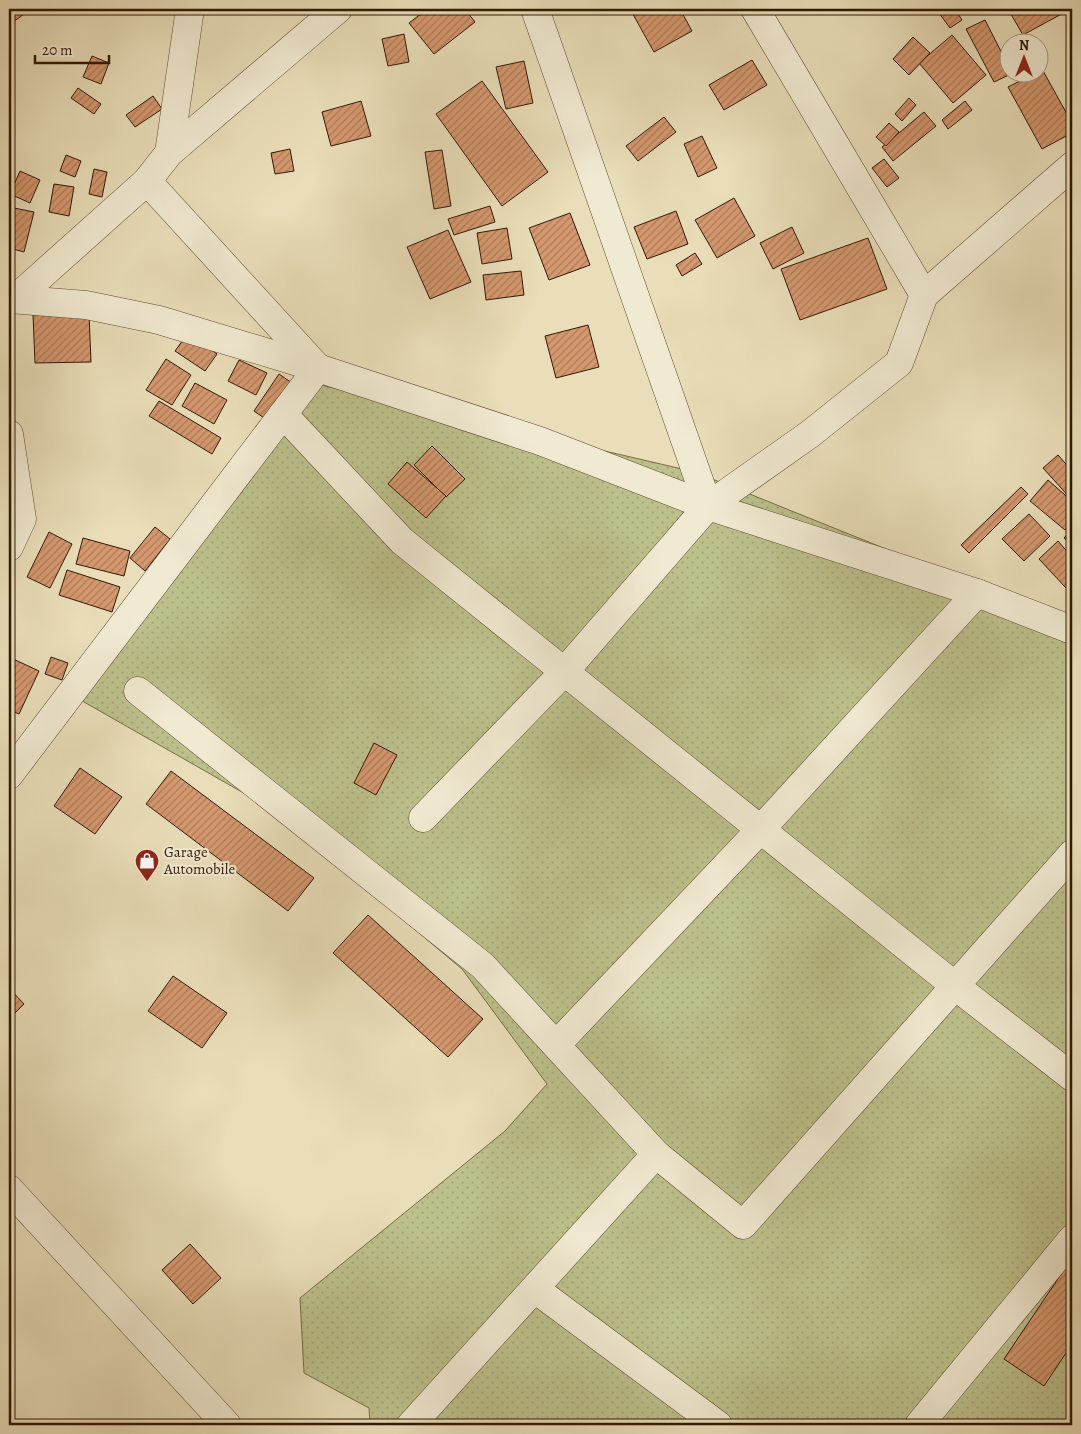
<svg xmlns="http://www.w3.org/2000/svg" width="1081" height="1434" font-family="Alegreya,serif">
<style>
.grass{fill:url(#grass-dots);stroke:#776c48}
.building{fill:url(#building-hatch);stroke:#321804}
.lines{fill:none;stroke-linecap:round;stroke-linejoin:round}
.minor-casing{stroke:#604a31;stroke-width:29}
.minor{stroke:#f1ead2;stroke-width:28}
.labels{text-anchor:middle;stroke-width:4;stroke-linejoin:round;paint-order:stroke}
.poi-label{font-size:15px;fill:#321804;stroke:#f1ead2;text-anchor:start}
</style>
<defs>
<pattern id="grass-dots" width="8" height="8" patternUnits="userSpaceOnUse" patternTransform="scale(1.25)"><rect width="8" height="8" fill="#bcc08b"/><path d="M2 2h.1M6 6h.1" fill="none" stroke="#a2a476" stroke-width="1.8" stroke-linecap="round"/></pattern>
<pattern id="building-hatch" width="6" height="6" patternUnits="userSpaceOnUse" patternTransform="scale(1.25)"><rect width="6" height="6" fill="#d5986f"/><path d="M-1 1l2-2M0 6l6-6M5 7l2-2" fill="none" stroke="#ad7b59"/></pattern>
</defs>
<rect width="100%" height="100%" fill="#e9deb9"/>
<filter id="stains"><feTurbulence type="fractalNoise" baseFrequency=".004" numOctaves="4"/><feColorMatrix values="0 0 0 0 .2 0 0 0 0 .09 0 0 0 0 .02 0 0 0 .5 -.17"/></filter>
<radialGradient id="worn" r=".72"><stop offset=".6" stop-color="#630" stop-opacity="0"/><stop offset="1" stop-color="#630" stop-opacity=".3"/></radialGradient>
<polygon class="grass" points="308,382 695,472 1072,624 1072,1425 370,1425 369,1408 304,1373 300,1298 505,1131 547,1084 462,969 270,808 70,694"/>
<g class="building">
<polygon points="9,9 24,9 27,12 13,22 9,17"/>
<polygon points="427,9 465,9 475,22 434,54 409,23"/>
<polygon points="630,9 680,9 692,31 654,52"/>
<polygon points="936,9 955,9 962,20 950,28"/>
<polygon points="1008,9 1066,9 1067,11 1023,35"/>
<polygon points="985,20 1008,65 1008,72 1013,73 994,82 966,29"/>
<polygon points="404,34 409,62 388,66 382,39"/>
<polygon points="952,35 986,75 953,103 919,63"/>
<polygon points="913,37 930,53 909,75 893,59"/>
<polygon points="92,56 109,63 101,84 83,77"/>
<polygon points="752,60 767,85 724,110 709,85"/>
<polygon points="524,61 533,103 506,109 496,67"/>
<polygon points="1042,69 1072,123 1072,133 1042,149 1008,87 1038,72"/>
<polygon points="482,81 548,172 502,206 436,114"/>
<polygon points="78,88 101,104 94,114 71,98"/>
<polygon points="153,96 162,109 135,127 126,115"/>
<polygon points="909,98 916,105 902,121 895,114"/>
<polygon points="361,101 371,136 331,146 322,112"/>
<polygon points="965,101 972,110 948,129 942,120"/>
<polygon points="924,112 936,126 893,161 882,147"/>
<polygon points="664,117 676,132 638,161 626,146"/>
<polygon points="889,123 899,132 886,146 876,137"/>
<polygon points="702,136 717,168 698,177 684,144"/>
<polygon points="290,149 294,171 275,174 271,153"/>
<polygon points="442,150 451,206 434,209 425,152"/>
<polygon points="66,155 81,161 75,177 60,171"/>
<polygon points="884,159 899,178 887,187 872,168"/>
<polygon points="94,169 107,172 102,197 89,194"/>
<polygon points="20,171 40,180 30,203 10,194"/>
<polygon points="54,184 74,187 69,216 49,212"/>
<polygon points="734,198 755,236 717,258 695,220"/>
<polygon points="490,206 495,222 454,235 448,219"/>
<polygon points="9,207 34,212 24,252 9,248"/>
<polygon points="676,211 688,244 647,259 634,227"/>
<polygon points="570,213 590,265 549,280 529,228"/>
<polygon points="792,227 804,253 773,269 760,243"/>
<polygon points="507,228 512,259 482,264 477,233"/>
<polygon points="448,230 471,282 430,299 407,247"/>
<polygon points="868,238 887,289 800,320 781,269"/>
<polygon points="695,253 702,264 682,276 676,265"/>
<polygon points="521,271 524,295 486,300 483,275"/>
<polygon points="89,314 91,362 35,363 33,315"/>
<polygon points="588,325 599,367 556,378 545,336"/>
<polygon points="188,333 217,354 205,371 175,351"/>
<polygon points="166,359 191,375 172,405 146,390"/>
<polygon points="239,360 267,373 256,395 228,381"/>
<polygon points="279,374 292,383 267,420 254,411"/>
<polygon points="195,383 227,400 214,424 182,406"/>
<polygon points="159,401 221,438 212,454 149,416"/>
<polygon points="432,446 465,479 446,497 414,465"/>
<polygon points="1058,455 1072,471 1071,499 1043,468"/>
<polygon points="407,462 446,496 426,518 388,484"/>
<polygon points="1048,480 1072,501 1072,522 1065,530 1030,501"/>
<polygon points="1021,487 1028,494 969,553 961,545"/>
<polygon points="1029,514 1050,536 1024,561 1002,539"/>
<polygon points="155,527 170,539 145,571 130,558"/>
<polygon points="1072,529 1072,545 1064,538"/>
<polygon points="49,532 72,544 50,588 27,577"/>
<polygon points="83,538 130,551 124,576 76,564"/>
<polygon points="1058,541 1072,557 1072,582 1066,588 1039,559"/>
<polygon points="67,570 120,587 112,612 59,595"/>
<polygon points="9,657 39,671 19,714 9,710"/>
<polygon points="51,657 68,663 62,680 45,674"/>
<polygon points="374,743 397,755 376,795 354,783"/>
<polygon points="80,768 122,797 95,834 54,806"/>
<polygon points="171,771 314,878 288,911 146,804"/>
<polygon points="368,915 483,1019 448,1057 333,953"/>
<polygon points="173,976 227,1013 202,1048 148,1011"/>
<polygon points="9,988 24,1004 9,1019"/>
<polygon points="190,1244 221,1278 193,1304 162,1270"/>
<polygon points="1070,1261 1072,1344 1044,1386 1004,1359"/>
</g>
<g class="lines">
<defs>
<g id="minor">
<polyline points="535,9 708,506"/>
<polyline points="755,9 924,295 1072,166"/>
<polyline points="169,153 190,9"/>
<polyline points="147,181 317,367"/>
<polyline points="9,299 86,305 159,320 318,368 540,441 708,506 977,593 1072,630"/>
<polyline points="15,299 147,181 169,153 338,9"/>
<polyline points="283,414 402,541 954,985 1072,1077"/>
<polyline points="9,434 22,519 9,547"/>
<polyline points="138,691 483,966 656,1154 743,1225 1072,854"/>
<polyline points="9,775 318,368"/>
<polyline points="423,818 564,672 708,506 810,434 899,363 924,295"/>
<polyline points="556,1045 761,829 977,593"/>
<polyline points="9,1189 227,1425"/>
<polyline points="535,1289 718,1425"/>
<polyline points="411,1425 656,1154"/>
<polyline points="919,1425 1072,1239"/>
</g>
</defs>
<use href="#minor" class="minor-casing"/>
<use href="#minor" class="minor"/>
</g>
<defs>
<symbol id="shop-pin" viewBox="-11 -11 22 30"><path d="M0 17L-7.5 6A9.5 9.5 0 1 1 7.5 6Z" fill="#8f2418" stroke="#f1ead2"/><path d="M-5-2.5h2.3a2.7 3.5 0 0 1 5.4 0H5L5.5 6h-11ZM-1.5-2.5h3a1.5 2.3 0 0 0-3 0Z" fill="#fff"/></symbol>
</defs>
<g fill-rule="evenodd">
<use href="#shop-pin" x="133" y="847" width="28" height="38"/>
</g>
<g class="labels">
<g class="poi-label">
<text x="164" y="857">Garage<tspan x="164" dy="17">Automobile</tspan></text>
</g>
</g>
<rect width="1081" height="1434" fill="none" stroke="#e9deb9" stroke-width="30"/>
<rect x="10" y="10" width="1061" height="1414" fill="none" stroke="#321804" stroke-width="2.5"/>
<rect x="15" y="15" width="1051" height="1404" fill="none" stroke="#321804"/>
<g transform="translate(1024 58)"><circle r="24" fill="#f1ead2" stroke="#a59680"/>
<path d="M0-4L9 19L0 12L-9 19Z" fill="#8f2418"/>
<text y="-8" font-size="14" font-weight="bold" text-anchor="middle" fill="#321804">N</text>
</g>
<path d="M35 55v8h74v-8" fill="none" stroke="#321804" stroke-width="2.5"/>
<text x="42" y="55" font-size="15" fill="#321804" stroke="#f1ead2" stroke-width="4" paint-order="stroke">20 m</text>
<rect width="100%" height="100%" filter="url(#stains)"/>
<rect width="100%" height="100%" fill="url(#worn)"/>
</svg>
